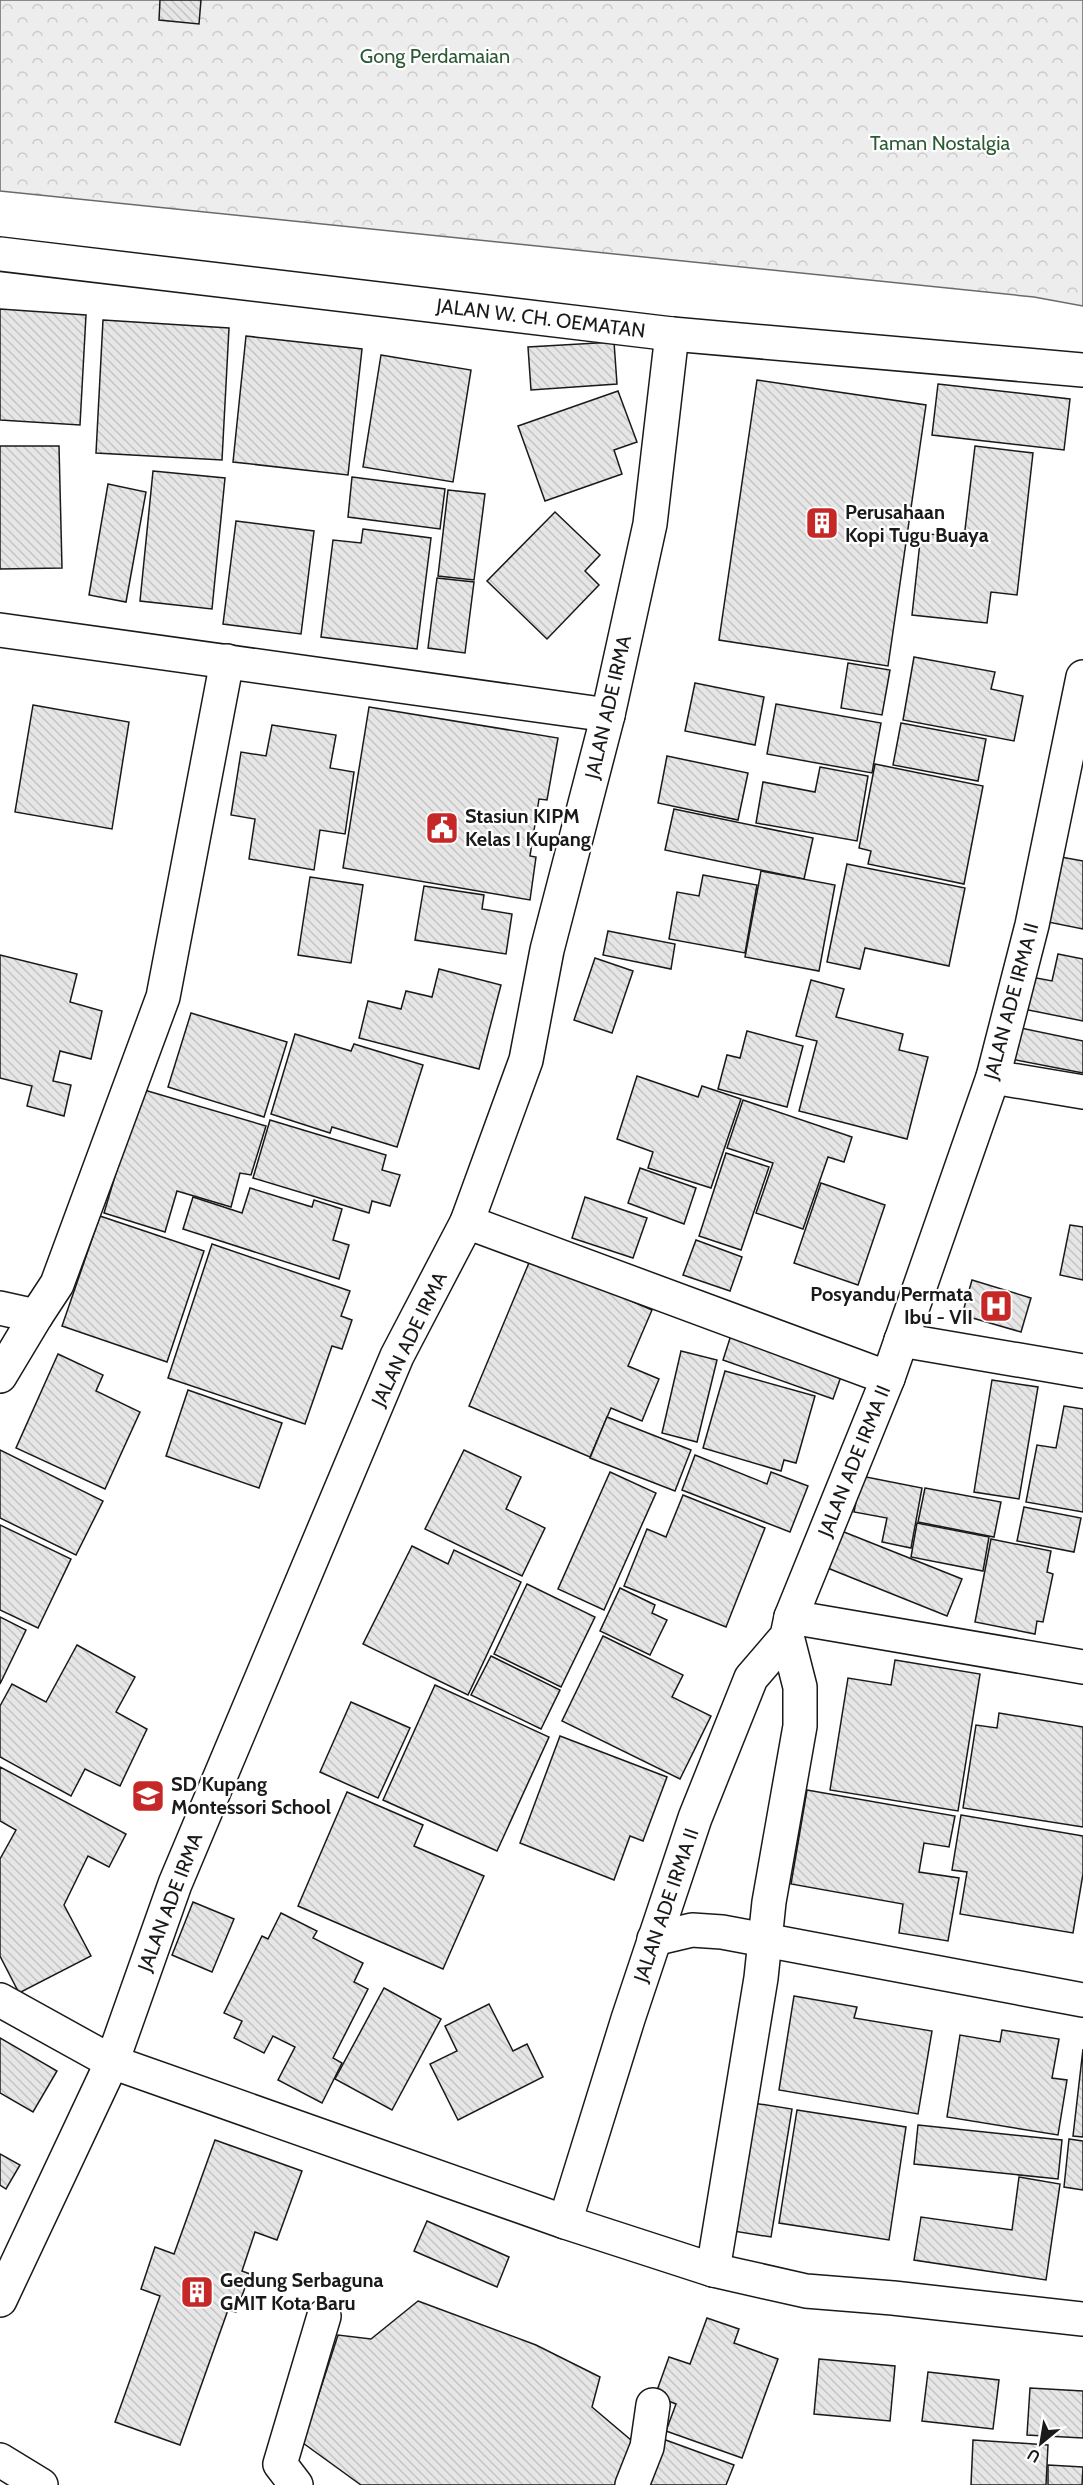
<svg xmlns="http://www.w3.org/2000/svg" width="1083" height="2485" font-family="Cabin,sans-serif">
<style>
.park{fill:url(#park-crowns);stroke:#6a6a6a;stroke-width:1.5}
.building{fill:url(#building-back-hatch);stroke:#1a1a1a;stroke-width:1.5}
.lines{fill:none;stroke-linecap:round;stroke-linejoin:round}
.minor-casing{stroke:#1a1a1a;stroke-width:36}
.major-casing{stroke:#1a1a1a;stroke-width:36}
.minor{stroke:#fff;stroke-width:33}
.major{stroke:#fff;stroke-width:33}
.labels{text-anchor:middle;stroke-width:4.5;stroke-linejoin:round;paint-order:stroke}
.park-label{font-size:20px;fill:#2b5a34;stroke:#fff}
.street-label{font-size:20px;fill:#1a1a1a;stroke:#fff}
.poi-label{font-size:20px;font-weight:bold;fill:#1a1a1a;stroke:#fff;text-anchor:start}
</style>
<defs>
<pattern id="park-crowns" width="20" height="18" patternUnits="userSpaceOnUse" patternTransform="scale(1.5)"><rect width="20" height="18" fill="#ededed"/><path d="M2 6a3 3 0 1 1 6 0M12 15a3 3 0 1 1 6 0" fill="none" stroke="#cbcbcb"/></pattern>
<pattern id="building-back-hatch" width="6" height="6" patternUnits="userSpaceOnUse" patternTransform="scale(1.5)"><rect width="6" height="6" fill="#e6e6e6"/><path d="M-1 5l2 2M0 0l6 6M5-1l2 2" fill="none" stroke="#c5c5c5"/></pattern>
</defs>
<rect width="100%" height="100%" fill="#fff"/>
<polygon class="park" points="0,0 1083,0 1083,306 1034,297 0,191"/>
<g class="building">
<polygon points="160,0 201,0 199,24 159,20"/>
<polygon points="0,309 86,315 80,425 0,420"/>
<polygon points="103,320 229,328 222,460 96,453"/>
<polygon points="246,336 362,349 348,475 233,462"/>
<polygon points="614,342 617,384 531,390 528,347"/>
<polygon points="381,355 471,370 453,482 363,467"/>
<polygon points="757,380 926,405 888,666 719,640"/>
<polygon points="938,384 1070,399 1064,450 932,435"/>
<polygon points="618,391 637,442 614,450 622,474 545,501 518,426"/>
<polygon points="0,446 59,446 62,568 0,569"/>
<polygon points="975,446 1033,453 1017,595 991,592 987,623 912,615 921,533 964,538"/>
<polygon points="153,471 225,478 212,609 140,601"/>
<polygon points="352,477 445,489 440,529 348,517"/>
<polygon points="108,484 146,492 126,602 89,595"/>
<polygon points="448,490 485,494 474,580 438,576"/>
<polygon points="555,512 600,555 585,571 599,585 547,639 487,581"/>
<polygon points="236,521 314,531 301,634 223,624"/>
<polygon points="363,529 431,538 417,649 321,637 333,540 361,543"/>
<polygon points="437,578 474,582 465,653 428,648"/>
<polygon points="914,657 995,672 991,689 1023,696 1014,741 903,720"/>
<polygon points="848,663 890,670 882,715 841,708"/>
<polygon points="695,683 764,697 755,745 685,731"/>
<polygon points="776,704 881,723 872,773 767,754"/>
<polygon points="33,705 129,722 112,829 15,812"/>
<polygon points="369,707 558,738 547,800 539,799 530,856 536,857 530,900 343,868"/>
<polygon points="901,723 986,739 978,781 893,765"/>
<polygon points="272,725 336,735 330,768 354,772 345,834 320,830 314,870 249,859 255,819 231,815 241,752 266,756"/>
<polygon points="667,756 748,773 738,820 658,803"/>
<polygon points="875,764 983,786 964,884 868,864 871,851 859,848"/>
<polygon points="820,767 868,776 857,841 756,823 763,782 815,792"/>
<polygon points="674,809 813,838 804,879 665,850"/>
<polygon points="1050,855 1083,861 1083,929 1038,920"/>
<polygon points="847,864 965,888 949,966 865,948 860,969 827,962"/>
<polygon points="761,871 835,885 819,971 745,957"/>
<polygon points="703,875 757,885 745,953 669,939 677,892 699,896"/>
<polygon points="310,877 363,885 351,963 298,955"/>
<polygon points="424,886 484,895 482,909 512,914 506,954 415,940"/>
<polygon points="608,931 675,944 671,969 603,955"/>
<polygon points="1058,954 1083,959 1083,1021 1014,1007 1020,975 1052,981"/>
<polygon points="0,955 77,974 70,1002 102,1011 91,1059 60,1051 53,1081 71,1085 64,1116 27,1106 32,1086 0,1078"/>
<polygon points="595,958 633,971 612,1033 574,1020"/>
<polygon points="439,969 501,985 479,1069 359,1038 368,1001 401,1009 406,991 432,997"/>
<polygon points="811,980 844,989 836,1017 903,1034 899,1050 928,1057 907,1139 799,1111 817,1041 796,1036"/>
<polygon points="191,1013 287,1042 264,1117 168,1087"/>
<polygon points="1006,1025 1083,1041 1083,1073 1001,1057"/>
<polygon points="747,1031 803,1046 787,1107 718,1089 727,1055 740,1058"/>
<polygon points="295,1034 351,1051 354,1044 423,1065 397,1147 332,1127 330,1133 271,1114"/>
<polygon points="637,1076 698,1097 702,1086 741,1099 711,1188 648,1168 653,1152 617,1139"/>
<polygon points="141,1089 266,1126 251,1175 240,1173 231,1207 177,1191 165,1232 104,1213"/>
<polygon points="743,1100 852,1137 844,1162 828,1157 803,1229 756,1213 773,1163 727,1148"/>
<polygon points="270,1120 386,1155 382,1170 400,1175 390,1206 372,1201 369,1213 253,1178"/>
<polygon points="726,1153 769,1167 741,1250 699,1236"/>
<polygon points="640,1168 696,1188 684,1224 628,1203"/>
<polygon points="821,1183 885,1205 858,1285 794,1263"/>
<polygon points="250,1188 312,1207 314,1200 342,1209 333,1240 349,1245 339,1279 183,1229 193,1197 242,1213"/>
<polygon points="585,1197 647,1218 633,1258 572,1238"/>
<polygon points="100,1216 204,1251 167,1362 62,1326"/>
<polygon points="1070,1225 1083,1227 1083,1280 1060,1275"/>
<polygon points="696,1240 742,1257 730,1291 683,1275"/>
<polygon points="212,1244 350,1291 341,1316 352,1320 342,1349 332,1346 305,1424 168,1378"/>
<polygon points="531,1258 652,1310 628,1366 659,1379 642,1421 611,1408 590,1457 469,1406"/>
<polygon points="972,1280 1031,1298 1021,1332 962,1315"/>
<polygon points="732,1332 843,1371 833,1399 723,1360"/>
<polygon points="681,1351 717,1360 697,1442 662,1433"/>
<polygon points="58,1354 103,1375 96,1391 140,1412 105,1489 16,1448"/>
<polygon points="725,1371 815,1396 796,1463 784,1460 781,1471 703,1448"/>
<polygon points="992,1380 1038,1387 1019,1499 974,1492"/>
<polygon points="188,1390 282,1423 259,1488 166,1456"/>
<polygon points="1064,1406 1083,1409 1083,1512 1026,1502 1037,1445 1056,1448"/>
<polygon points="607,1417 691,1450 675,1491 590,1458"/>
<polygon points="0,1450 103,1501 76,1555 0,1518"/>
<polygon points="464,1450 521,1477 506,1509 545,1528 522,1576 425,1529"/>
<polygon points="695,1455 767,1484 771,1472 808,1486 790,1532 682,1490"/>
<polygon points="610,1472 656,1493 604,1610 558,1589"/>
<polygon points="861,1476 922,1488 911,1548 882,1542 887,1518 854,1512"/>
<polygon points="925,1488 1001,1502 994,1537 918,1522"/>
<polygon points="683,1495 765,1528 726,1627 624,1586 647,1529 666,1537"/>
<polygon points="1024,1507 1081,1518 1074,1552 1017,1541"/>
<polygon points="917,1523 989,1537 983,1571 911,1557"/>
<polygon points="0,1525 71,1559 38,1628 0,1610"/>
<polygon points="839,1530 962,1579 947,1616 825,1567"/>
<polygon points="991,1539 1051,1551 1047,1572 1053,1574 1043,1622 1037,1621 1035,1634 975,1622"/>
<polygon points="412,1546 448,1564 454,1550 521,1582 468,1695 363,1644"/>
<polygon points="527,1584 595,1617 561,1687 494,1654"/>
<polygon points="620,1588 655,1605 652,1613 667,1620 650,1655 600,1631"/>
<polygon points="0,1617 26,1630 0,1684"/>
<polygon points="603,1636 683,1675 672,1697 711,1716 680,1779 562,1721"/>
<polygon points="77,1645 135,1677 116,1712 147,1729 120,1786 85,1769 71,1796 0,1757 0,1706 12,1684 46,1702"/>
<polygon points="491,1656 560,1690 541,1729 471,1695"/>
<polygon points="895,1660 980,1674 958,1811 830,1790 848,1678 891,1685"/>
<polygon points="435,1685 549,1737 497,1851 383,1800"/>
<polygon points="351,1702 410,1728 378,1798 320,1772"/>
<polygon points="999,1713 1083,1727 1083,1827 963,1808 976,1725 997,1728"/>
<polygon points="560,1736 667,1777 643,1841 630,1836 614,1880 520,1843"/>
<polygon points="0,1767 126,1834 109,1867 88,1856 64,1905 91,1956 19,1993 0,1956 0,1859 16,1830 0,1821"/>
<polygon points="807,1790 955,1816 949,1847 924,1843 919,1872 959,1878 948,1941 899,1933 903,1904 791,1884"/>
<polygon points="347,1792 423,1825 414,1846 484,1876 443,1969 298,1906"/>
<polygon points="961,1815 1083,1836 1083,1874 1073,1933 960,1914 967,1872 952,1870"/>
<polygon points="193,1902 234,1919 212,1972 172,1955"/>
<polygon points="281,1913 317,1931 313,1938 363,1963 354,1982 368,1989 333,2058 342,2063 322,2103 278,2080 295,2047 273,2036 264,2053 234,2038 242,2021 224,2013 262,1936 268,1939"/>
<polygon points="384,1988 441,2019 392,2110 335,2079"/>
<polygon points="794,1996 857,2007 854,2018 932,2031 918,2114 779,2090"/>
<polygon points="489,2004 513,2051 527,2044 543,2077 458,2120 430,2064 457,2051 445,2026"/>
<polygon points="1002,2030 1059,2039 1052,2078 1067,2080 1058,2135 947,2117 960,2035 1000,2042"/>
<polygon points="0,2038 57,2071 33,2112 0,2093"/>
<polygon points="1083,2049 1083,2137 1073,2136"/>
<polygon points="747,2102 792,2109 771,2237 727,2230"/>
<polygon points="797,2110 906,2127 889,2240 779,2223"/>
<polygon points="918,2125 1062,2140 1058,2179 914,2164"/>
<polygon points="1069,2139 1083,2141 1083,2190 1064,2187"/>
<polygon points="215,2140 302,2171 277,2240 255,2232 242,2271 250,2274 236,2312 228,2310 180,2445 115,2422 160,2296 141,2289 155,2247 174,2254"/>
<polygon points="0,2154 20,2165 6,2189 0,2185"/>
<polygon points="1019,2177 1060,2184 1046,2280 914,2260 921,2217 1012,2230"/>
<polygon points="427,2221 509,2257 497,2287 414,2251"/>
<polygon points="418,2301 536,2345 600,2377 592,2407 638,2446 623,2485 361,2485 303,2443 338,2335 371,2339"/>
<polygon points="707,2318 739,2329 734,2343 778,2359 742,2458 666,2431 676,2404 655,2396 669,2357 690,2364"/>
<polygon points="819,2359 895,2366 890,2421 814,2414"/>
<polygon points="928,2372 999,2380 993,2429 922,2421"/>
<polygon points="1030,2388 1083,2391 1083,2438 1027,2435"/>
<polygon points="663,2439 734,2465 726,2485 646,2485"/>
<polygon points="973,2440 1048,2445 1046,2485 971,2485"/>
<polygon points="1048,2465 1083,2467 1082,2485 1048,2485"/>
</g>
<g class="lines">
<defs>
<g id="minor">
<polyline points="0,254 672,334 1083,370"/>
<polyline points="0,630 608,715"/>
<polyline points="993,1077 1083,1092"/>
<polyline points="467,1222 888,1378"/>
<polyline points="0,1308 36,1316 57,1284 163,997 227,661"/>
<polyline points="901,1340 1083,1371"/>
<polyline points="0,1376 36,1316"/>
<polyline points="791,1617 1083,1667"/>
<polyline points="654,1939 692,1930 722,1932 1083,2000"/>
<polyline points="0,2000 112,2062 565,2222 713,2270 806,2291 893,2298 1083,2319"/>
<polyline points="565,2222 628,2019 695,1818 751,1678 787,1636 791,1617 888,1378 993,1077 1032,925 1083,677"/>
<polyline points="713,2270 761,1978 769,1902 800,1726 800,1687 787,1636"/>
<polyline points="0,2300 112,2062 175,1884 397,1356 467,1222 526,1060 547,950 608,715 650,524 672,334"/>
<polyline points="296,2485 280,2464 324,2316"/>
<polyline points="632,2485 647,2447 653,2405"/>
</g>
<polyline id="major" points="0,2460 41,2485"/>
</defs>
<use href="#minor" class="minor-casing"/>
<use href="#major" class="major-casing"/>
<use href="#minor" class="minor"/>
<use href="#major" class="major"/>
</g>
<defs>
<symbol id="building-square" viewBox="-11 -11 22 22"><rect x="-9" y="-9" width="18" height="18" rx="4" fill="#c62828" stroke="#fff"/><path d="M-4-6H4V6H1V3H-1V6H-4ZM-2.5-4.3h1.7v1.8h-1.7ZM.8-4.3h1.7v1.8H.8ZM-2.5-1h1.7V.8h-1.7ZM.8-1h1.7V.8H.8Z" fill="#fff"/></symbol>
<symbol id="civic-square" viewBox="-11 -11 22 22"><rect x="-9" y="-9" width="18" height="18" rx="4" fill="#c62828" stroke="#fff"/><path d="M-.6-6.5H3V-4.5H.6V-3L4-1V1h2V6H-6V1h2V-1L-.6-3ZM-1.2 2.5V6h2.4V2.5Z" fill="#fff"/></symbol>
<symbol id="hospital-square" viewBox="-11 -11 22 22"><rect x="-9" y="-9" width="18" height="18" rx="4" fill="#c62828" stroke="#fff"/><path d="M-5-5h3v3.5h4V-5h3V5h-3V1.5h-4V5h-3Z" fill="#fff"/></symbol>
<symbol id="school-square" viewBox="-11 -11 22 22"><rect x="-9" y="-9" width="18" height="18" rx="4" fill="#c62828" stroke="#fff"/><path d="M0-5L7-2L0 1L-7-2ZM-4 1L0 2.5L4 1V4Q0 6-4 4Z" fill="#fff"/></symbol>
</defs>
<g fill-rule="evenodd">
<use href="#building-square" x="803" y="504" width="38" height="38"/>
<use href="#civic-square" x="423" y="809" width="38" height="38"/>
<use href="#hospital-square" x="977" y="1287" width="38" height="38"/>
<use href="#school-square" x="129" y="1777" width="38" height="38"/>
<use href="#building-square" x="178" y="2273" width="38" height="38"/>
</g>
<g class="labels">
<g class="park-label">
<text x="435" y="63">Gong Perdamaian</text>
<text x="940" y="150">Taman Nostalgia</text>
</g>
<g class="street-label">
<text transform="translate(541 318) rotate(7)" y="7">JALAN W. CH. OEMATAN</text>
<text transform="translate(608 707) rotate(-77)" y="7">JALAN ADE IRMA</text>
<text transform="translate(1011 1001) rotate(-75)" y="7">JALAN ADE IRMA II</text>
<text transform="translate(409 1339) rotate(-64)" y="7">JALAN ADE IRMA</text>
<text transform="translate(854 1461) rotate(-68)" y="7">JALAN ADE IRMA II</text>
<text transform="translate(170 1902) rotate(-69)" y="7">JALAN ADE IRMA</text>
<text transform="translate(666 1905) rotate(-71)" y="7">JALAN ADE IRMA II</text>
</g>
<g class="poi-label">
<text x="845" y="519">Perusahaan<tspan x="845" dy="23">Kopi Tugu Buaya</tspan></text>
<text x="465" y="823">Stasiun KIPM<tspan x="465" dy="23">Kelas I Kupang</tspan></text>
<text x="973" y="1301" text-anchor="end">Posyandu Permata<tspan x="973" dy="23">Ibu - VII</tspan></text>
<text x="171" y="1791">SD Kupang<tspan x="171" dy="23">Montessori School</tspan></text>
<text x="220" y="2287">Gedung Serbaguna<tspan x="220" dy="23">GMIT Kota Baru</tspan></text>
</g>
</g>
<g transform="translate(1041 2443) rotate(210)" stroke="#ffffff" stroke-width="4.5" paint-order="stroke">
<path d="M0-4.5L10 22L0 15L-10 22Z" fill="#1a1a1a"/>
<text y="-9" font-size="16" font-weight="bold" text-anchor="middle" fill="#1a1a1a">U</text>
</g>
</svg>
